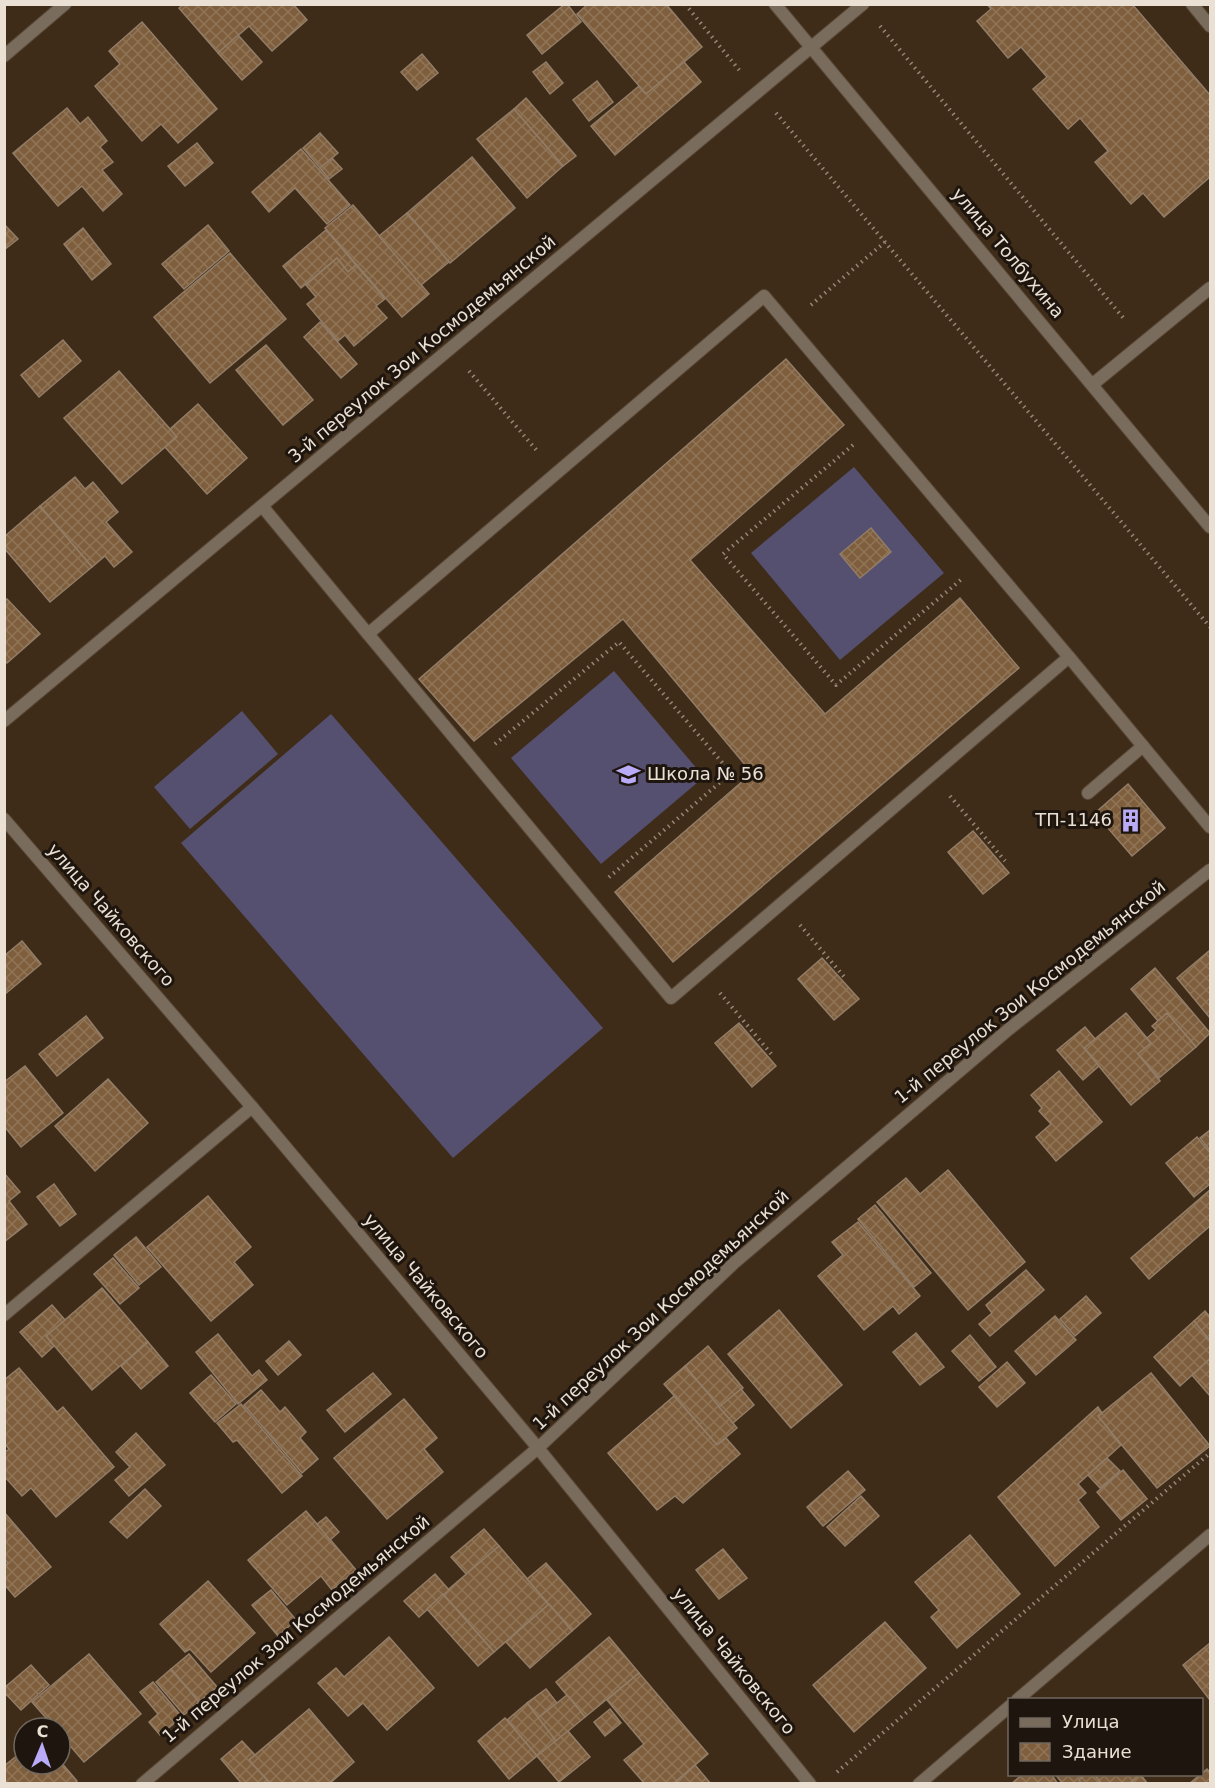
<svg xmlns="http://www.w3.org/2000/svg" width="1215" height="1788" font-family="'DejaVu Sans',sans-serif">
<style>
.grass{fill:#55506f}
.building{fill:url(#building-cross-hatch);stroke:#927d68;stroke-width:1.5}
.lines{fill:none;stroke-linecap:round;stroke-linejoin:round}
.lane-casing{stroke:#5a4937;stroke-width:14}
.street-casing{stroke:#5a4937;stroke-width:14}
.path{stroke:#958777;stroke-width:4;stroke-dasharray:1.5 4.5;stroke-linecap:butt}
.lane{stroke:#7a6c5d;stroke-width:12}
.street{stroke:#7a6c5d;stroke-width:12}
.labels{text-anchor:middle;stroke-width:6;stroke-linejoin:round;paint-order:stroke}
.street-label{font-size:18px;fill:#ebe0d4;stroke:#1e160e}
.poi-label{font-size:18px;fill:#ebe0d4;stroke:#1e160e;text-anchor:start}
</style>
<defs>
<pattern id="building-cross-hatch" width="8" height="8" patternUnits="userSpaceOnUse" patternTransform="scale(1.5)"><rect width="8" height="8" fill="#7e5e3c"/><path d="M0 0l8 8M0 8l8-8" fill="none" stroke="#907557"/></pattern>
</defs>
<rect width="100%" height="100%" fill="#3e2c19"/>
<g class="grass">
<polygon points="854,467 944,573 840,660 751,553"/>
<polygon points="614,671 704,777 601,864 511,758"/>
<polygon points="242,711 278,754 190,829 154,787"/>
<polygon points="331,714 603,1028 453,1158 181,843"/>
</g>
<g class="building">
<polygon points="184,4 293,4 307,20 272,51 249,26 218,53 179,8"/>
<polygon points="565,4 567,4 581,22 542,54 527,35"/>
<polygon points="588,4 666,4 702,47 646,94 577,14"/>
<polygon points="987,4 1132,4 1210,95 1210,177 1164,217 1143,193 1131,204 1095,162 1108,151 1080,118 1068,129 1033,89 1047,77 1021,47 1008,58 977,21 991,9"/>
<polygon points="142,22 217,109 178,143 161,124 142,141 95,86 120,64 109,51"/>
<polygon points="238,35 262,62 242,80 218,53"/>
<polygon points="422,54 438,73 417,90 401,72"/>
<polygon points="546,62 563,83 550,94 533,72"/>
<polygon points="684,62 701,82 615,155 591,126 639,86 646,94"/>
<polygon points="597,81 613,102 589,121 573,100"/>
<polygon points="526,98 576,156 563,166 514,109"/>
<polygon points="67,108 80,124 88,117 107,141 100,147 113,162 102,170 122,194 103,211 82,186 58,206 13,153"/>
<polygon points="514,109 563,166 527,198 477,139"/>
<polygon points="320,133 338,153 320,168 303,148"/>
<polygon points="197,143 213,163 185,186 168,166"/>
<polygon points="301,149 350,205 327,224 295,188 269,212 252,192"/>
<polygon points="472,157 515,208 450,263 407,213"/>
<polygon points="332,158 342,169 329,179 320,168"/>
<polygon points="353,205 429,294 402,317 325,228"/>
<polygon points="407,213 449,262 421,285 379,236"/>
<polygon points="4,224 18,239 4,250"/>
<polygon points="208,225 229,251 184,289 162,264"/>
<polygon points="83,228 111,264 92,280 64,244"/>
<polygon points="326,230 356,265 348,272 337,258 301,288 283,266"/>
<polygon points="230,253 286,319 210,383 154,317"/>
<polygon points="337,258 348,272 356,265 385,299 376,306 387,318 354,346 345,335 338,341 307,304 316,297 306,285"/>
<polygon points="320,322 357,364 341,378 304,337"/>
<polygon points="63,340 81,361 39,397 21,375"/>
<polygon points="266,345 313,400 283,425 236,370"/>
<polygon points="786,359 844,425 690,560 825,714 960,598 1019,668 673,962 615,892 752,773 623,619 474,741 419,679"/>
<polygon points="119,371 177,437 122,484 64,418"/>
<polygon points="198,404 247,458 207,494 165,447 177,437 170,429"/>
<polygon points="75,477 85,489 93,482 118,512 106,522 132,552 114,567 105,556 92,567 40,506"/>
<polygon points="40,506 92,567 50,602 4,548 4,537"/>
<polygon points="871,528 891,552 860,578 840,554"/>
<polygon points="7,599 40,634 7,663 4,660 4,601"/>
<polygon points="1128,784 1165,828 1132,856 1095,813"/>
<polygon points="973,831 1009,873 983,894 948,852"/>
<polygon points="22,941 41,964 4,995 4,956"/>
<polygon points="1210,950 1210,1018 1177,978"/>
<polygon points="822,958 859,999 834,1020 798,979"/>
<polygon points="1155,968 1210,1033 1196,1047 1167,1013 1158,1021 1131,989"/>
<polygon points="1126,1013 1151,1043 1138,1054 1160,1081 1131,1105 1084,1048"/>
<polygon points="1167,1013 1196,1047 1159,1078 1138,1054 1151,1043 1147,1038 1156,1030 1152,1026"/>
<polygon points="86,1016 103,1038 57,1076 39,1054"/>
<polygon points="739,1023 776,1066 752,1087 715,1043"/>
<polygon points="1085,1027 1095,1039 1084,1048 1099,1066 1083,1080 1057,1050"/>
<polygon points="25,1066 63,1113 21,1147 4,1126 4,1082"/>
<polygon points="1059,1071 1102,1122 1056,1161 1036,1137 1051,1124 1039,1111 1042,1108 1031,1095"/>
<polygon points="108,1079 148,1123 95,1171 55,1126"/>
<polygon points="1210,1130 1210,1151 1200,1138"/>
<polygon points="1197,1137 1210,1153 1210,1184 1194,1197 1166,1163"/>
<polygon points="948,1170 1025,1262 968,1310 877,1202 906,1178 920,1194"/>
<polygon points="4,1173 20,1192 9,1201 27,1224 4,1242"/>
<polygon points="54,1184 76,1214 60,1226 37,1197"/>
<polygon points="1210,1190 1210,1226 1149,1279 1131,1258"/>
<polygon points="208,1196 251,1247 234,1262 253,1285 211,1321 147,1247"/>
<polygon points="875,1205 931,1273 914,1287 858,1219"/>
<polygon points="858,1222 920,1296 899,1314 893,1306 864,1330 818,1276 843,1255 832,1242"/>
<polygon points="136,1237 161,1267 139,1285 114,1255"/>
<polygon points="113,1258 139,1288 120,1304 94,1274"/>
<polygon points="1026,1270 1044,1290 990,1336 979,1324 992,1313 986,1305"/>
<polygon points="102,1288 148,1342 92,1390 46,1336"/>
<polygon points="1086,1296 1101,1313 1075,1336 1060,1319"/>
<polygon points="52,1305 65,1320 46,1336 54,1346 42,1357 20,1332"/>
<polygon points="779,1310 842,1385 791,1428 728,1354"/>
<polygon points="1205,1311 1210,1317 1210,1341 1194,1321"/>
<polygon points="1055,1316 1076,1340 1036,1375 1015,1351"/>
<polygon points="1194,1321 1210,1341 1210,1359 1180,1386 1154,1357"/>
<polygon points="916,1333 944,1367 920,1385 893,1352"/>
<polygon points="218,1334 252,1376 259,1370 267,1380 238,1404 196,1352"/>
<polygon points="970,1335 996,1367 979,1381 952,1351"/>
<polygon points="289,1341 301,1355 278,1375 266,1361"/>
<polygon points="148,1342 168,1366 141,1389 121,1366"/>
<polygon points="708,1346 743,1388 719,1407 685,1366"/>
<polygon points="1210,1359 1210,1396 1192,1375"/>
<polygon points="1007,1362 1025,1383 997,1407 979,1387"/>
<polygon points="685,1366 737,1428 717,1445 664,1384"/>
<polygon points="19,1368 57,1412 63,1407 114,1467 56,1517 31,1488 22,1496 4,1476 4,1453 9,1449 4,1443 4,1380"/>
<polygon points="373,1373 391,1394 345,1432 327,1410"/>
<polygon points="1151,1373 1210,1446 1157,1488 1098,1416"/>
<polygon points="211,1375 236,1404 215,1422 190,1393"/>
<polygon points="741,1389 754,1405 733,1423 719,1407"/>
<polygon points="261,1390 280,1412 285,1407 306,1432 300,1438 318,1459 302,1473 244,1405"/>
<polygon points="674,1396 717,1445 726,1438 740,1454 683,1503 675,1496 657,1510 608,1453"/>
<polygon points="404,1399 437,1438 424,1449 443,1472 387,1519 334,1458"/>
<polygon points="241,1404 302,1476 282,1493 237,1440 233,1442 217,1423"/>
<polygon points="1098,1407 1102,1413 1098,1416 1121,1445 1078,1484 1086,1493 1078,1500 1099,1527 1055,1566 998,1497"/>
<polygon points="136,1433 165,1465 129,1496 115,1480 130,1467 116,1452"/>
<polygon points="1107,1458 1120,1471 1100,1488 1088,1475"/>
<polygon points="1123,1470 1147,1499 1121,1520 1097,1492"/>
<polygon points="848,1471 865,1490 823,1526 807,1507"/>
<polygon points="145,1489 161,1506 127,1538 110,1522"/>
<polygon points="861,1496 879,1516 845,1546 827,1527"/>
<polygon points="306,1511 356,1570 332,1590 321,1576 287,1605 248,1560"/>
<polygon points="4,1512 51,1567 15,1597 4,1584 4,1566 8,1563 4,1559"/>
<polygon points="326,1517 339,1532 330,1540 317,1524"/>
<polygon points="484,1529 499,1546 467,1575 451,1557"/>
<polygon points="970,1535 1020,1594 957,1648 931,1617 939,1610 915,1582"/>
<polygon points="499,1546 549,1604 494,1652 443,1594"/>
<polygon points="723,1549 747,1578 719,1599 696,1570"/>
<polygon points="546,1563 591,1614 572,1631 527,1579"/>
<polygon points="435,1574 449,1590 419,1617 404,1601"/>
<polygon points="208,1581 255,1633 211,1672 190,1649 185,1652 160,1624"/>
<polygon points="271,1590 296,1620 278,1636 252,1605"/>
<polygon points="443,1594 494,1652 478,1666 427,1609"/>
<polygon points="549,1604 572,1631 530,1668 506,1642"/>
<polygon points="885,1622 926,1668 854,1732 813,1685"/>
<polygon points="389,1637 434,1688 387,1730 363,1703 348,1716 318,1683 336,1668 344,1677"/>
<polygon points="609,1637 639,1673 585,1717 556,1682"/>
<polygon points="1210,1643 1210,1700 1183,1665"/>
<polygon points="89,1654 141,1714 84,1762 60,1734 60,1728 55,1728 32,1702"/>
<polygon points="189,1654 217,1687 199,1702 171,1669"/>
<polygon points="31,1665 49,1685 21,1710 4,1692 4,1688"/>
<polygon points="171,1669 199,1702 184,1715 156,1682"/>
<polygon points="639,1673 708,1754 673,1784 645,1784 624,1760 644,1744 607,1700"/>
<polygon points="153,1682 182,1717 160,1735 149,1722 158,1714 140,1692"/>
<polygon points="546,1689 557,1703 538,1718 527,1703"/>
<polygon points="567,1695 585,1717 556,1741 538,1718"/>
<polygon points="527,1703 556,1741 537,1756 507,1720"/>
<polygon points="309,1709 354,1762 329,1784 270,1784 249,1760"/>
<polygon points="610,1709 621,1723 605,1736 594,1722"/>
<polygon points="505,1718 537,1756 509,1779 478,1741"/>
<polygon points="568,1731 590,1757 559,1782 537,1756"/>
<polygon points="242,1741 255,1755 249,1760 267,1780 263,1784 242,1784 221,1759"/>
<polygon points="24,1750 24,1764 60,1764 60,1761 77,1781 74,1784 4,1784 4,1766"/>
<polygon points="695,1765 711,1784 673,1784"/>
<polygon points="1207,1769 1210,1772 1210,1784 1189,1784"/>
<polygon points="1023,1774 1051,1774 1058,1784 1011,1784"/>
<polygon points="1055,1774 1086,1774 1079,1780 1082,1784 1063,1784"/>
<polygon points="1086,1774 1094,1774 1102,1784 1082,1784 1079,1780"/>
<polygon points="1094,1774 1140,1774 1129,1784 1102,1784"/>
<polygon points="1140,1774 1148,1784 1129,1784"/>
</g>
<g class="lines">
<defs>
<g id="lane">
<polyline points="1192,4 1210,26"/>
<polygon points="764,296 1069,657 671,998 368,634"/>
<polyline points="262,506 368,634"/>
<polyline points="1069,657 1210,827"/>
<polyline points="1088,793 1143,746"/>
</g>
<g id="street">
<polyline points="775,4 1210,527"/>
<polyline points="4,56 65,4"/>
<polyline points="1093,384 1210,288"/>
<polyline points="4,721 863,4"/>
<polyline points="4,819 252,1107 538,1448 810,1784"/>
<polyline points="4,1315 252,1107"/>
<polyline points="1017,1700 1210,1535"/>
<polyline points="142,1784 538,1448 734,1263 1009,1029 1210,870"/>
<polyline points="919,1784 1010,1706"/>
</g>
</defs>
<use href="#lane" class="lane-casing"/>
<use href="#street" class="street-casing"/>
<g class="path">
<polyline points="685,4 740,71"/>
<polyline points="880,26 1125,320"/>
<polyline points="776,113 1210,627"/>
<polyline points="811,305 885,242"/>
<polyline points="469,371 538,452"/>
<polyline points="853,445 723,554 836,685 963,578"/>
<polyline points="495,744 619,642 731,773 608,878"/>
<polyline points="950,796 1005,861"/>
<polyline points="800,925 846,979"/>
<polyline points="720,993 773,1056"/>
<polyline points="837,1772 1210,1453"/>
</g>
<use href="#lane" class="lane"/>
<use href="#street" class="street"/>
</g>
<defs>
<symbol id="school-bare" viewBox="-9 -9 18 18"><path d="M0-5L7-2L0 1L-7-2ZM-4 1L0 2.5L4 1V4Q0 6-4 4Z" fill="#b9abf7" stroke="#1e160e" stroke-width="2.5" paint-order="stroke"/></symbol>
<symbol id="building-bare" viewBox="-9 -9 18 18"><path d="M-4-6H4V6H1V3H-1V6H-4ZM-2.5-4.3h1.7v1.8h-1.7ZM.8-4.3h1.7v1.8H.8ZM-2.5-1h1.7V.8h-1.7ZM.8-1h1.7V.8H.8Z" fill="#b9abf7" stroke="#1e160e" stroke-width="2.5" paint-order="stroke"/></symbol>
</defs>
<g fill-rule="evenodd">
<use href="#school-bare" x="612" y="758" width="33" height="33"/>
<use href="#building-bare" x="1114" y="804" width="33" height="33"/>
</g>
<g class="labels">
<g class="street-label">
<text transform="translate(1008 253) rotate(50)" y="6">улица Толбухина</text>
<text transform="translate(422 349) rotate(-40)" y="6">3-й переулок Зои Космодемьянской</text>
<text transform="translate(111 915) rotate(49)" y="6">улица Чайковского</text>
<text transform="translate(1030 992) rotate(-39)" y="6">1-й переулок Зои Космодемьянской</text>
<text transform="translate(426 1286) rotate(50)" y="6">улица Чайковского</text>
<text transform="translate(661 1310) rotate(-43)" y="6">1-й переулок Зои Космодемьянской</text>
<text transform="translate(296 1629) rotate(-40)" y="6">1-й переулок Зои Космодемьянской</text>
<text transform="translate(734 1661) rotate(51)" y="6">улица Чайковского</text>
</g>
<g class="poi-label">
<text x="647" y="780">Школа № 56</text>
<text x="1112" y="826" text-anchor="end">ТП-1146</text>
</g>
</g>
<rect width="1215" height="1788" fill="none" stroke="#ebe0d4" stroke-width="12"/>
<rect x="1008" y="1698" width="195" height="78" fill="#1e160e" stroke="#70675d" stroke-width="1.5"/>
<rect x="1020" y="1718" width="30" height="9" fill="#7a6c5d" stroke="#70675d" stroke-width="1.5"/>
<text x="1062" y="1728" font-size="18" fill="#ebe0d4">Улица</text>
<rect x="1020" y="1743" width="30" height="18" fill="url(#building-cross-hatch)" stroke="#70675d" stroke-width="1.5"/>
<text x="1062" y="1758" font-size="18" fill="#ebe0d4">Здание</text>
<g transform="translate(42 1746) rotate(2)"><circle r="28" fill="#1e160e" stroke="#70675d" stroke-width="1.5"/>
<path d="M0-4.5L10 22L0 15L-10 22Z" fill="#b9abf7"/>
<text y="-9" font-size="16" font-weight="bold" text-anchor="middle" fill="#ebe0d4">С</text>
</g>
</svg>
